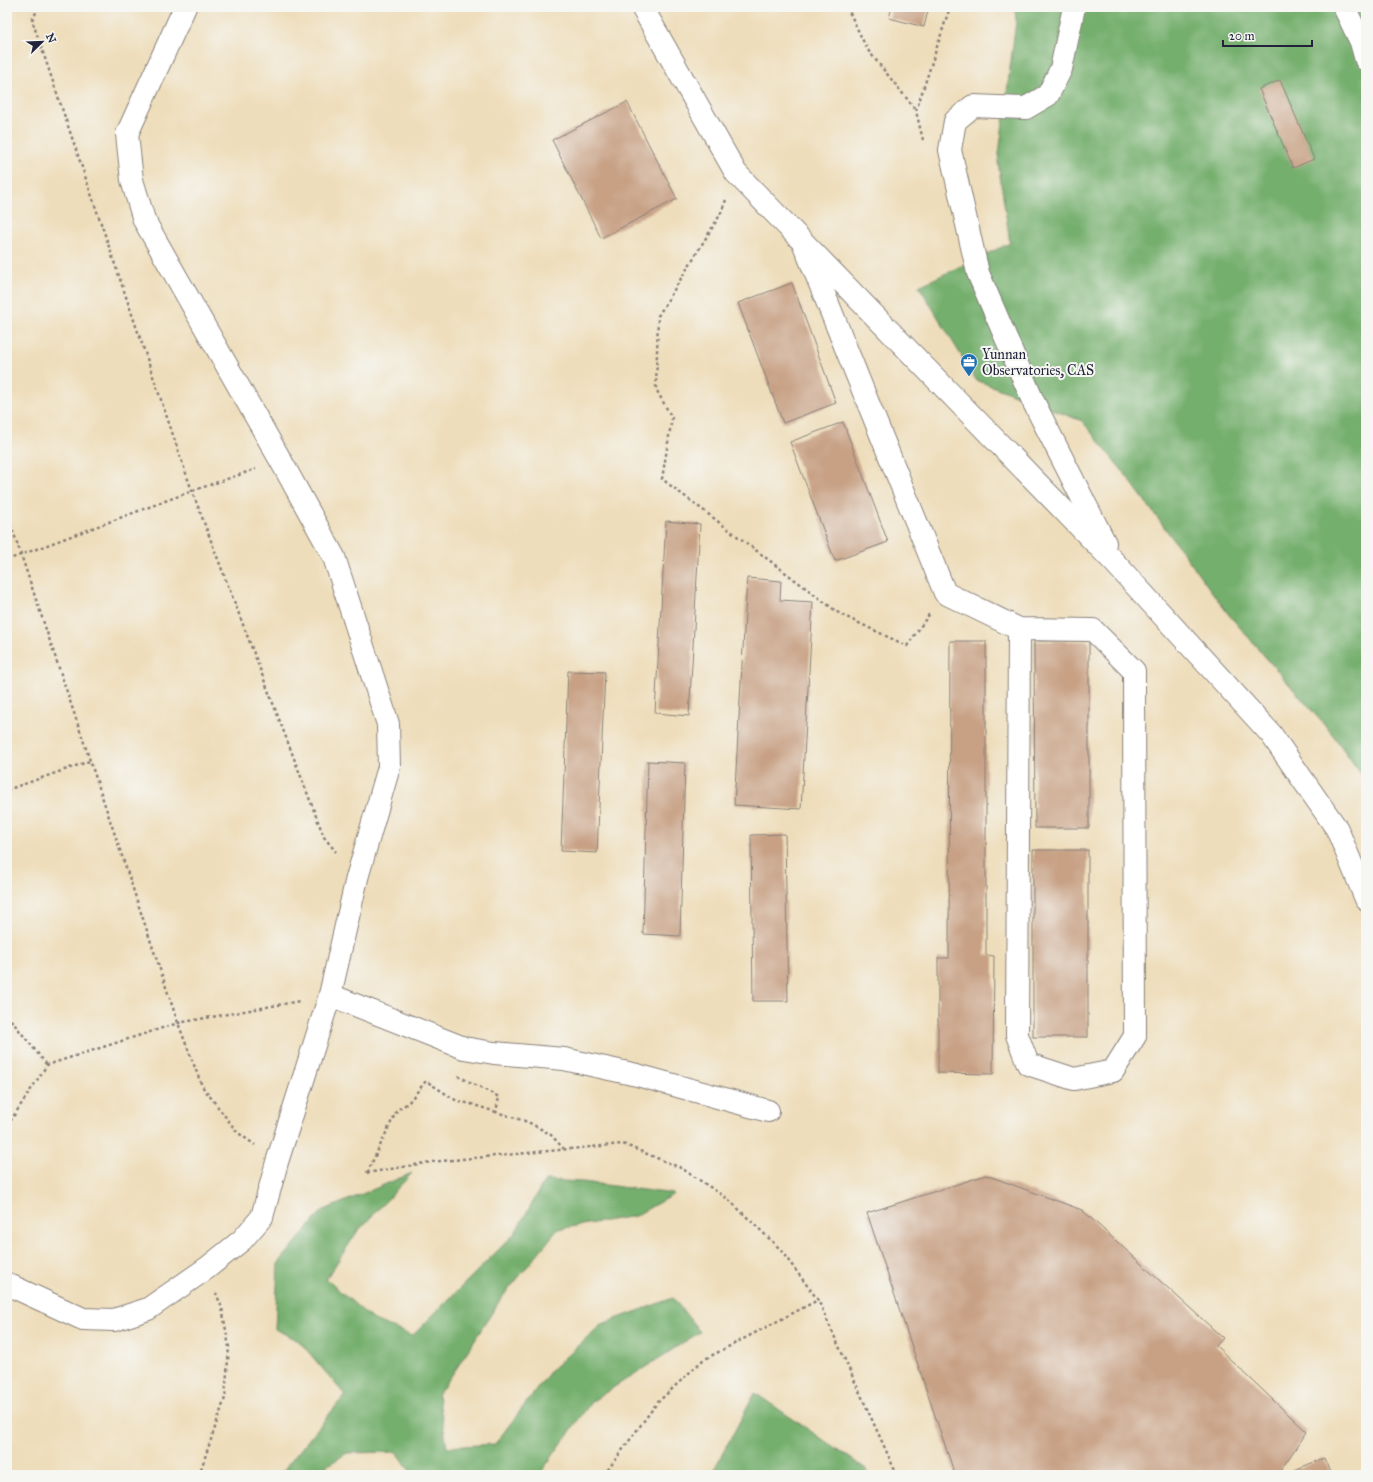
<svg xmlns="http://www.w3.org/2000/svg" width="1373" height="1482" font-family="'IM FELL Great Primer',serif">
<style>
.forest{fill:#75af6d;stroke:#4c6854}
.building{fill:#c8a185}
.lines{fill:none;stroke-linecap:round;stroke-linejoin:round}
.minor-casing{stroke:#88807a;stroke-width:24}
.path{stroke:#88807a;stroke-width:2.5;stroke-dasharray:3 3;stroke-linecap:butt}
.minor{stroke:#fff;stroke-width:22}
.labels{text-anchor:middle;stroke-width:4;stroke-linejoin:round;paint-order:stroke}
.poi-label{font-size:14px;fill:#22223b;stroke:#f6f6f2;text-anchor:start}
</style>
<rect width="100%" height="100%" fill="#f6f6f2"/>
<filter id="ink" filterUnits="userSpaceOnUse"><feTurbulence type="fractalNoise" baseFrequency=".025" numOctaves="2"/><feDisplacementMap in="SourceGraphic" scale="8" xChannelSelector="R" yChannelSelector="G"/><feConvolveMatrix kernelMatrix="1 2 1 2 8 2 1 2 1" color-interpolation-filters="sRGB"/></filter>
<filter id="wash" filterUnits="userSpaceOnUse"><feTurbulence type="fractalNoise" baseFrequency=".012" numOctaves="4" result="noise"/><feDisplacementMap in="SourceGraphic" scale="16" xChannelSelector="R" yChannelSelector="G"/><feGaussianBlur stdDeviation="0.9" result="paint"/><feColorMatrix in="noise" values="0 0 0 0 0 0 0 0 0 0 0 0 0 0 0 0 0 1.4 0 .05"/><feComposite in="paint" operator="in"/></filter>
<g filter="url(#wash)">
<rect width="100%" height="100%" fill="#eeddba"/>
<g class="forest">
<polygon points="1015,7 1366,7 1366,781 1333,735 1229,615 1125,474 1082,421 976,380 919,286 1010,243 998,162 1016,21"/>
<polygon points="412,1173 357,1232 326,1279 372,1319 412,1336 515,1233 545,1180 583,1182 674,1194 635,1216 558,1229 500,1300 458,1366 438,1395 447,1447 495,1444 552,1369 602,1324 673,1298 700,1332 591,1402 539,1475 413,1475 397,1452 347,1453 312,1475 283,1475 282,1472 345,1395 299,1341 275,1329 278,1264 322,1211"/>
<polygon points="755,1393 866,1469 869,1475 711,1475"/>
</g>
<g id="blocks">
<g class="building">
<polygon points="892,7 929,7 924,27 889,18"/>
<polygon points="1280,80 1314,159 1293,168 1259,89"/>
<polygon points="627,102 677,199 601,238 552,140"/>
<polygon points="792,283 836,403 783,423 738,303"/>
<polygon points="843,422 888,542 835,561 790,442"/>
<polygon points="666,521 700,524 689,716 655,713"/>
<polygon points="747,578 781,581 780,600 813,602 801,809 734,805"/>
<polygon points="950,641 986,641 986,955 994,956 993,1074 938,1073 938,958 949,958"/>
<polygon points="1034,641 1089,641 1089,828 1035,828"/>
<polygon points="568,671 605,672 597,853 561,851"/>
<polygon points="648,761 685,763 680,936 643,934"/>
<polygon points="785,834 788,1001 753,1001 751,835"/>
<rect x="1033" y="850" width="55" height="187"/>
<polygon points="986,1175 1082,1210 1223,1338 1216,1346 1307,1432 1277,1475 955,1475 867,1213"/>
<polygon points="1324,1458 1331,1475 1282,1475"/>
</g>
</g>
</g>
<g filter="url(#ink)">
<use href="#blocks" fill-opacity="0" stroke="#88807a" stroke-width="1"/>
<g class="lines">
<defs>
<g id="minor">
<polyline points="642,7 736,173 1114,562 1271,734 1337,829 1366,899"/>
<polyline points="1074,7 1061,69 1048,95 1026,108 973,106 955,121 950,150 978,273 1033,401 1105,543"/>
<polyline points="1344,7 1361,42 1366,60"/>
<polyline points="803,242 945,593 1019,629 1093,630 1134,671 1135,1036 1113,1071 1074,1079 1028,1064 1017,1035 1019,629"/>
<polyline points="330,995 464,1048 494,1053 564,1059 637,1075 768,1111"/>
<polyline points="7,1284 83,1319 114,1320 148,1309 207,1268 242,1240 262,1217 277,1162 330,995 357,878 389,767 388,724 334,557 281,461 144,220 132,180 127,134 185,7"/>
</g>
</defs>
<use href="#minor" class="minor-casing"/>
<g class="path">
<polyline points="39,7 32,20 192,491 324,837 336,852"/>
<polyline points="847,7 867,49 916,110"/>
<polyline points="923,140 916,111 950,7"/>
<polyline points="726,200 720,215 658,316 656,389 672,418 662,479 840,614 907,646 930,613"/>
<polyline points="7,513 178,1023 202,1086 237,1132 255,1145"/>
<polyline points="7,560 192,491 256,469"/>
<polyline points="7,790 90,761"/>
<polyline points="7,1015 47,1065"/>
<polyline points="458,1076 499,1097 496,1112 528,1122 550,1134 564,1149"/>
<polyline points="7,1126 47,1065 178,1023 300,1001"/>
<polyline points="367,1173 431,1162 623,1144 681,1168 728,1199 779,1248 818,1300 897,1475"/>
<polyline points="367,1173 397,1110 408,1103 426,1081 457,1101 471,1104 496,1112"/>
<polyline points="199,1475 225,1398 229,1347 222,1308 216,1293"/>
<polyline points="604,1475 657,1403 703,1360 818,1300"/>
</g>
<use href="#minor" class="minor"/>
</g>
</g>
<defs>
<symbol id="office-pin" viewBox="-11 -11 22 30"><path d="M0 17L-7.5 6A9.5 9.5 0 1 1 7.5 6Z" fill="#1f6fb2" stroke="#f6f6f2"/><path d="M-6-3h4V-5.5h4V-3h4V5H-6ZM-1-4.5V-3h2v-1.5ZM-6 0V1H6V0Z" fill="#fff"/></symbol>
</defs>
<g fill-rule="evenodd">
<use href="#office-pin" x="959" y="352" width="20" height="27"/>
</g>
<g class="labels">
<g class="poi-label">
<text x="982" y="359">Yunnan<tspan x="982" dy="16">Observatories, CAS</tspan></text>
</g>
</g>
<rect width="1373" height="1482" fill="none" stroke="#f6f6f2" stroke-width="24"/>
<g transform="translate(42 42) rotate(67)" stroke="#f6f6f2" stroke-width="3" paint-order="stroke">
<path d="M0-3L7 15L0 10L-7 15Z" fill="#22223b"/>
<text y="-6" font-size="11" font-weight="bold" text-anchor="middle" fill="#22223b">N</text>
</g>
<path d="M1223 40v6h89v-6" fill="none" stroke="#22223b" stroke-width="2"/>
<text x="1229" y="40" font-size="12" fill="#22223b" stroke="#f6f6f2" stroke-width="3" paint-order="stroke">20 m</text>
</svg>
